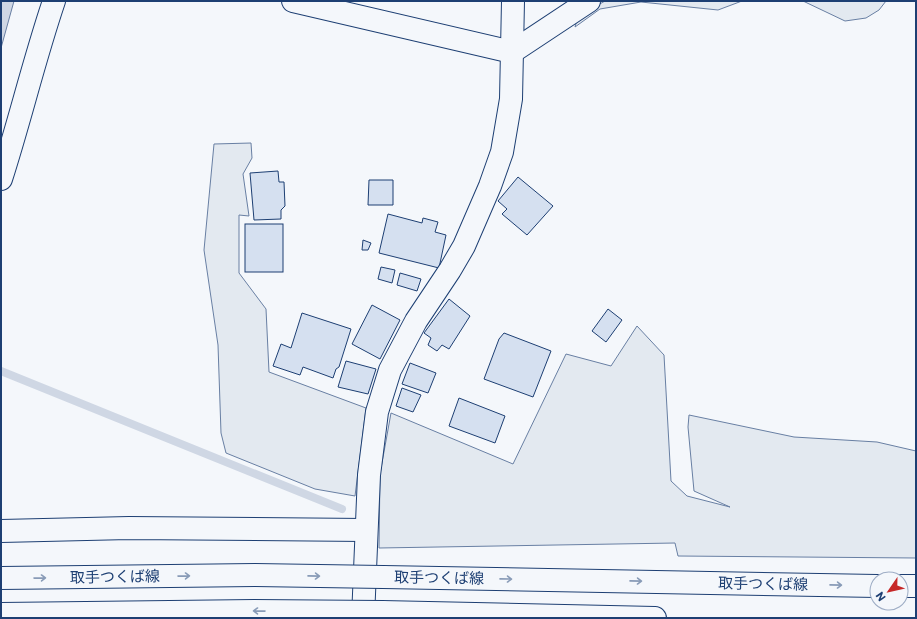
<svg xmlns="http://www.w3.org/2000/svg" width="917" height="619" font-family="Commissioner,'Noto Sans JP',sans-serif">
<style>
.green{fill:#e3e9f0;stroke:#687fa3}
.water{fill:#cfd7e4;stroke:#687fa3}
.lines{fill:none;stroke-linecap:round;stroke-linejoin:round}
.stream{stroke:#cfd7e4;stroke-width:8}
.building{fill:#d5e0f0;stroke:#1d3f73}
.street-casing{stroke:#1d3f73;stroke-width:24}
.primary-casing{stroke:#1d3f73;stroke-width:24}
.highway-casing{stroke:#1d3f73;stroke-width:24}
.street{stroke:#f4f7fb;stroke-width:22}
.primary{stroke:#f4f7fb;stroke-width:22}
.highway{stroke:#f4f7fb;stroke-width:22}
.primary-bridge-casing{stroke:#1d3f73;stroke-width:24;stroke-linecap:butt}
.primary-bridge{stroke:#f4f7fb;stroke-width:22}
.oneway{stroke:#889bb7}
.labels{text-anchor:middle;stroke-width:3;stroke-linejoin:round;paint-order:stroke}
.street-label{font-size:15px;fill:#1d3f73;stroke:#f4f7fb}
</style>
<rect width="100%" height="100%" fill="#f4f7fb"/>
<g class="green">
<polygon points="605,1 742,1 718,10 641,2 600,9 575,27 578,16"/>
<polygon points="803,1 886,1 879,10 866,18 845,21"/>
<polygon points="251,143 252,158 243,174 249,216 239,215 239,273 266,309 269,372 366,408 355,496 315,489 226,453 221,433 218,345 204,250 214,144"/>
<polygon points="637,326 664,355 671,481 687,496 730,507 694,491 688,427 689,415 794,437 877,442 916,451 916,558 678,556 675,543 379,548 380,474 391,413 513,464 566,354 611,366"/>
</g>
<polygon class="water" points="1,1 14,1 1,48"/>
<g class="lines">
<polyline class="stream" points="1,371 342,509"/>
</g>
<g class="building">
<polygon points="278,171 279,182 284,182 285,206 281,210 281,219 254,220 250,173"/>
<polygon points="518,177 553,206 527,235 502,214 507,209 498,201"/>
<polygon points="369,180 393,180 393,205 368,205"/>
<polygon points="388,214 422,223 423,218 438,222 435,232 446,235 439,268 379,253"/>
<rect x="245" y="224" width="38" height="48"/>
<polygon points="363,240 371,243 368,250 362,250"/>
<polygon points="381,267 395,270 392,283 378,279"/>
<polygon points="400,273 421,279 417,291 397,285"/>
<polygon points="449,299 470,316 449,349 442,345 437,351 428,345 431,338 424,333"/>
<polygon points="372,305 400,320 380,359 352,344"/>
<polygon points="608,309 622,320 606,342 592,331"/>
<polygon points="302,313 351,329 339,367 336,369 333,378 303,367 300,375 273,366 281,344 291,348"/>
<polygon points="504,333 551,351 533,397 484,379 499,339"/>
<polygon points="346,361 376,369 368,394 338,387"/>
<polygon points="410,363 436,373 428,393 402,384"/>
<polygon points="402,388 421,395 413,412 396,406"/>
<polygon points="459,398 505,416 495,443 449,426"/>
</g>
<g class="lines">
<defs>
<g id="street">
<polyline points="293,1 512,52 589,1"/>
<path d="M 1,179 C 20,120 34,60 54,1"/>
<polyline points="1,531 129,528 366,530"/>
<polyline points="363,618 369,475 377,412 390,370 416,321 450,270 464,246 490,186 502,152 511,99 513,1"/>
</g>
<g id="primary">
<polyline points="383,577 877,586"/>
<polyline points="901,586 916,586"/>
<polyline points="382,612 655,618"/>
</g>
<polyline id="highway" points="625,618 627,618"/>
</defs>
<use href="#street" class="street-casing"/>
<use href="#primary" class="primary-casing"/>
<use href="#highway" class="highway-casing"/>
<use href="#street" class="street"/>
<use href="#primary" class="primary"/>
<use href="#highway" class="highway"/>
<defs>
<g id="primary-bridge">
<polyline points="1,578 255,575 383,577"/>
<polyline points="1,614 254,611 382,612"/>
</g>
</defs>
<use href="#primary-bridge" class="primary-bridge-casing"/>
<use href="#primary-bridge" class="primary-bridge"/>
</g>
<defs><path id="oneway-shaft" d="M-6 0H5M1.5-3L5.5 0L1.5 3" fill="none" stroke-width="1.6" stroke-linecap="round" stroke-linejoin="round"/></defs>
<g class="oneway">
<use href="#oneway-shaft" transform="translate(184 576) rotate(-1)"/>
<use href="#oneway-shaft" transform="translate(314 576) rotate(1)"/>
<use href="#oneway-shaft" transform="translate(40 578) rotate(-1)"/>
<use href="#oneway-shaft" transform="translate(506 579) rotate(1)"/>
<use href="#oneway-shaft" transform="translate(636 581) rotate(1)"/>
<use href="#oneway-shaft" transform="translate(836 585) rotate(1)"/>
<use href="#oneway-shaft" transform="translate(259 611) rotate(-179)"/>
</g>
<g class="labels">
<g class="street-label">
<text transform="translate(115 577) rotate(-1)" y="5">取手つくば線</text>
<text transform="translate(439 578) rotate(1)" y="5">取手つくば線</text>
<text transform="translate(763 584) rotate(1)" y="5">取手つくば線</text>
</g>
</g>
<rect width="917" height="619" fill="none" stroke="#1d3f73" stroke-width="4"/>
<g transform="translate(889 591) rotate(236)"><circle r="19" fill="#f4f7fb" stroke="#9eadc5"/>
<path d="M0-3L7 15L0 10L-7 15Z" fill="#c62828"/>
<text y="-6" font-size="11" font-weight="bold" text-anchor="middle" fill="#1d3f73">N</text>
</g>
</svg>
